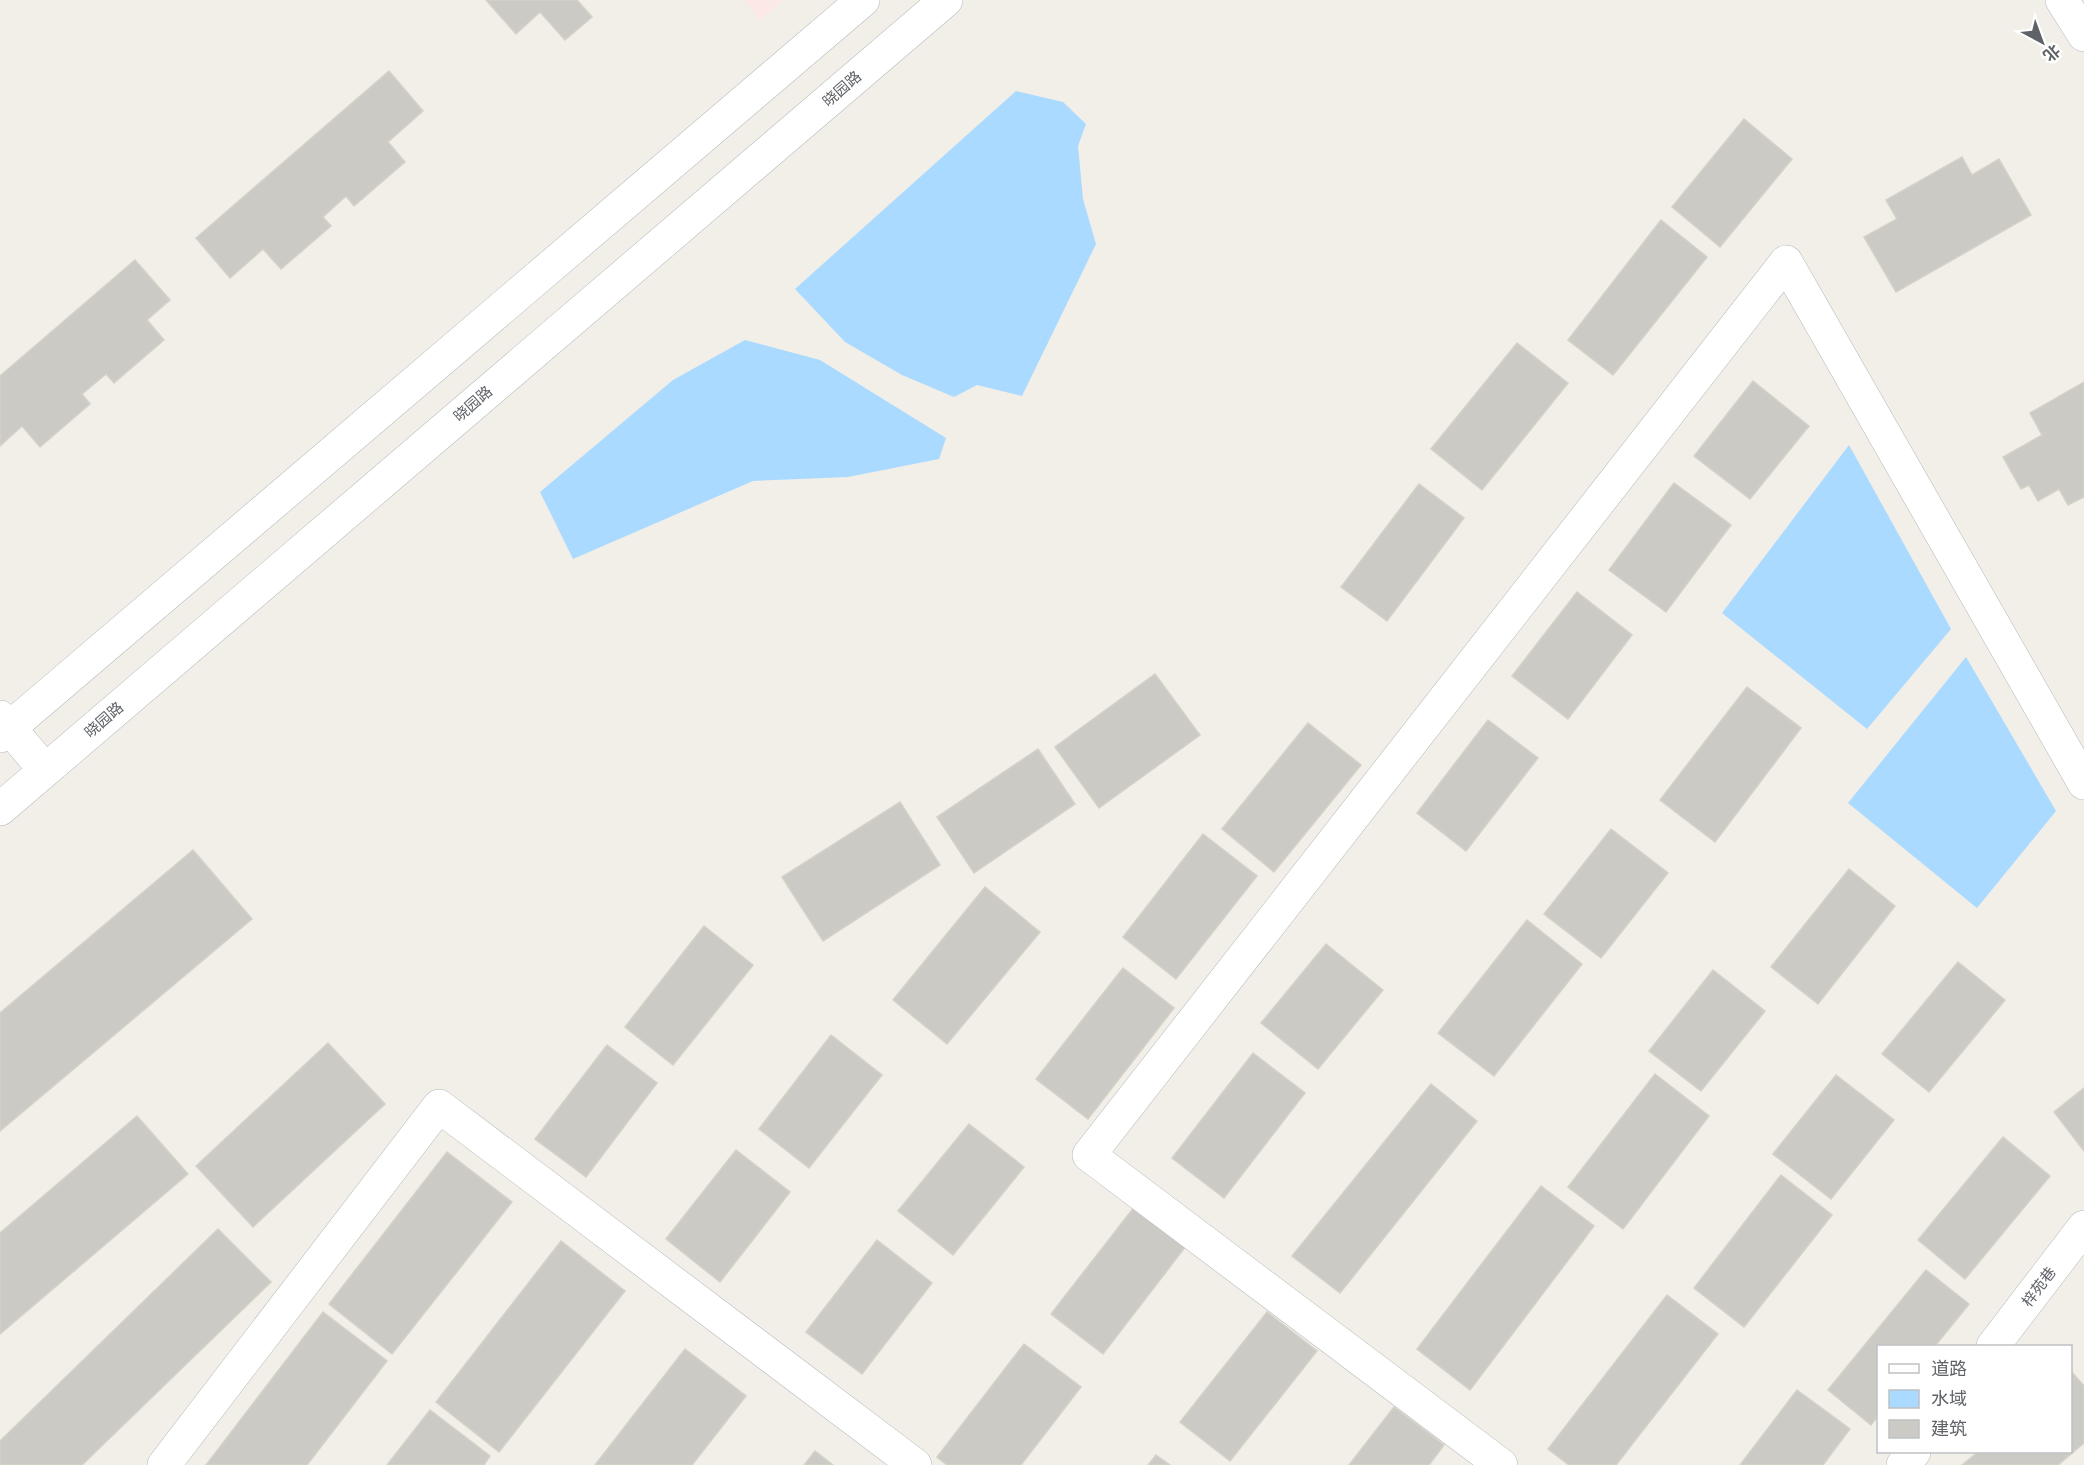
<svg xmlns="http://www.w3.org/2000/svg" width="2084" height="1465" font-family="'Titillium Web','Noto Sans SC',sans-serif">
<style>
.medical{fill:#fce8e6}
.water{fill:#aadaff}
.building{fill:#cccac5;stroke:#d6d1c6;stroke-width:1.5}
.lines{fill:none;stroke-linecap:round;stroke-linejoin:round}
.street-casing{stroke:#b5b8bc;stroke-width:34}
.secondary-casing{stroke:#b6babf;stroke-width:34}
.street{stroke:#fff;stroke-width:33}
.secondary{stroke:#fff;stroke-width:33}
.labels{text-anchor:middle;stroke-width:5;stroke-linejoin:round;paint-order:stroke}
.street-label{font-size:15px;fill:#5f6368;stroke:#fff}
</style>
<rect width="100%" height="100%" fill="#f1efe8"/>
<polygon class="medical" points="744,0 783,0 760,20"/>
<g class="water">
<polygon points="1016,91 1063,102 1086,124 1078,146 1083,199 1096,244 1022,396 977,385 954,397 902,375 845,342 795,289"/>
<polygon points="745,340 820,360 946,438 939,459 848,477 753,481 573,559 540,492 673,380"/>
<polygon points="1849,445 1951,629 1867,729 1722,613"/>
<polygon points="1966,657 2056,811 1977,908 1848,803"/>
</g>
<g class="building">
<polygon points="486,0 577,0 592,17 565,40 540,12 516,34"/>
<polygon points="389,71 423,111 388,142 405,162 354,206 346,196 323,217 331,226 281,269 263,249 230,278 196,238"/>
<polygon points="1744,119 1792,159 1720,247 1672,207"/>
<polygon points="1962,157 1972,175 1999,159 2031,215 1896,292 1864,237 1897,219 1886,200"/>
<polygon points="1661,220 1707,257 1613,375 1568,340"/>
<polygon points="135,260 170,300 147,320 164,340 114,383 106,374 82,394 90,404 40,447 22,426 0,446 0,376"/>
<polygon points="1517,343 1568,383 1482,490 1431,449"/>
<polygon points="1753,381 1809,426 1750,499 1694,456"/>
<polygon points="2084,382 2084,497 2068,505 2059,489 2038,501 2029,485 2021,489 2003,457 2042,435 2030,413"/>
<polygon points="1674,483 1731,525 1666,612 1609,570"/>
<polygon points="1419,484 1464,518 1387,621 1341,587"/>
<polygon points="1577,592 1632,635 1568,719 1512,676"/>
<polygon points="1155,674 1200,735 1099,808 1055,747"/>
<polygon points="1747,687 1801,728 1715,842 1660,800"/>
<polygon points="1488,720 1538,758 1466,851 1417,813"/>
<polygon points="1308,723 1361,765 1274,872 1222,829"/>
<polygon points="1038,749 1075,804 974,873 937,817"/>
<polygon points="900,802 940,865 823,941 782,877"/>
<polygon points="1611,829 1668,873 1601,958 1544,914"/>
<polygon points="1203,834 1257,876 1176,979 1123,937"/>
<polygon points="193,850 252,919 0,1131 0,1013"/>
<polygon points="1849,869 1895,906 1818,1004 1771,967"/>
<polygon points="985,887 1040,932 947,1044 893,1000"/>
<polygon points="1527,920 1582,964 1494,1076 1438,1033"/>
<polygon points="704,926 753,965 673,1065 625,1027"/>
<polygon points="1326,944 1383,990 1318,1069 1261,1023"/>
<polygon points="1958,962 2005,1000 1929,1092 1882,1054"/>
<polygon points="1123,968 1174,1008 1088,1119 1036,1079"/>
<polygon points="1713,970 1765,1011 1701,1091 1649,1051"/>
<polygon points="831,1035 882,1075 809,1168 759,1129"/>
<polygon points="328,1043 385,1104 253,1227 196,1166"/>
<polygon points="607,1045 657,1083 586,1177 535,1139"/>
<polygon points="1253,1053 1305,1093 1224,1198 1172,1158"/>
<polygon points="1655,1074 1709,1116 1623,1229 1568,1187"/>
<polygon points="1836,1075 1894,1120 1831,1199 1773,1154"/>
<polygon points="1431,1084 1477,1121 1340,1293 1292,1256"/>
<polygon points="2084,1088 2084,1151 2054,1112"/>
<polygon points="137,1116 188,1174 0,1334 0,1233"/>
<polygon points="969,1124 1024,1167 953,1255 898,1211"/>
<polygon points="2003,1137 2050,1176 1965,1279 1918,1240"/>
<polygon points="736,1150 790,1192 720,1282 666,1239"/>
<polygon points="447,1152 512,1202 392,1354 329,1304"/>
<polygon points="1781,1175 1832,1215 1744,1327 1694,1288"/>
<polygon points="1541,1186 1594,1226 1470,1390 1417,1349"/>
<polygon points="1135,1206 1186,1246 1103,1354 1051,1314"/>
<polygon points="218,1229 271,1282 82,1465 0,1465 0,1441"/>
<polygon points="877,1240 932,1283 862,1374 806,1332"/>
<polygon points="561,1241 625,1291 499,1452 436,1402"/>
<polygon points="1926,1270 1969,1304 1935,1346 1878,1346 1878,1416 1871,1425 1828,1390"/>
<polygon points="1667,1295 1718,1334 1616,1465 1569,1465 1548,1449"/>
<polygon points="323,1312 387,1361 307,1465 206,1465"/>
<polygon points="1267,1312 1317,1351 1230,1461 1180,1422"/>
<polygon points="1024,1344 1081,1387 1021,1465 947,1465 937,1457"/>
<polygon points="685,1349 746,1396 692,1465 595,1465"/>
<polygon points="2070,1370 2084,1386 2084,1443 2058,1465 1962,1465 1978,1452 2070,1452"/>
<polygon points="1797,1390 1850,1429 1823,1465 1740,1465"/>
<polygon points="1394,1407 1444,1445 1429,1465 1349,1465"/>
<polygon points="430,1410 490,1456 484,1465 387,1465"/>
<polygon points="815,1451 833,1465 804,1465"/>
<polygon points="1156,1455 1170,1465 1148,1465"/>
</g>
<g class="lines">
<defs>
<g id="street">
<polyline points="1993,1346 2084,1227"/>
<polyline points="164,1465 439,1106 915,1465"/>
<polyline points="1501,1465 1089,1155 1786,262 2084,783"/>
<polyline points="1903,1465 1914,1452"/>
</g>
<g id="secondary">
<polyline points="2062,0 2084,35"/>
<polyline points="0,717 45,770"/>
<polyline points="0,736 863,0"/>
<polyline points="0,809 946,0"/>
</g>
</defs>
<use href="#street" class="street-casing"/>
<use href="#secondary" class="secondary-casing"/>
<use href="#street" class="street"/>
<use href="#secondary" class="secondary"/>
</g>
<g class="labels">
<g class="street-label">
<text transform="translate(842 89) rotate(-41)" y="5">晓园路</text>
<text transform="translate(473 404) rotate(-41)" y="5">晓园路</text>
<text transform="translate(104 720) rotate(-41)" y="5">晓园路</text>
<text transform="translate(2039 1287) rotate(-53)" y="5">梓苑巷</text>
</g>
</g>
<rect x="1877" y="1345" width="195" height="108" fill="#ffffff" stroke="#bfc1c3" stroke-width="1.5"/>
<rect x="1889" y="1364" width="30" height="9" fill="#ffffff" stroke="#bfc1c3" stroke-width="1.5"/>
<text x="1931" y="1375" font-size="18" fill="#5f6368">道路</text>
<rect x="1889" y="1390" width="30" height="18" fill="#aadaff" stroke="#bfc1c3" stroke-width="1.5"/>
<text x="1931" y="1405" font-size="18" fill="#5f6368">水域</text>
<rect x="1889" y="1420" width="30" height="18" fill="#cccac5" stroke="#bfc1c3" stroke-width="1.5"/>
<text x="1931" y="1435" font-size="18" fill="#5f6368">建筑</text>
<g transform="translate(2042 42) rotate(139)" stroke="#ffffff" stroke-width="4.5" paint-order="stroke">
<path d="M0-4.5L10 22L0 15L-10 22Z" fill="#5f6368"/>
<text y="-9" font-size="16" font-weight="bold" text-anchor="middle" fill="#5f6368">北</text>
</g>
</svg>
